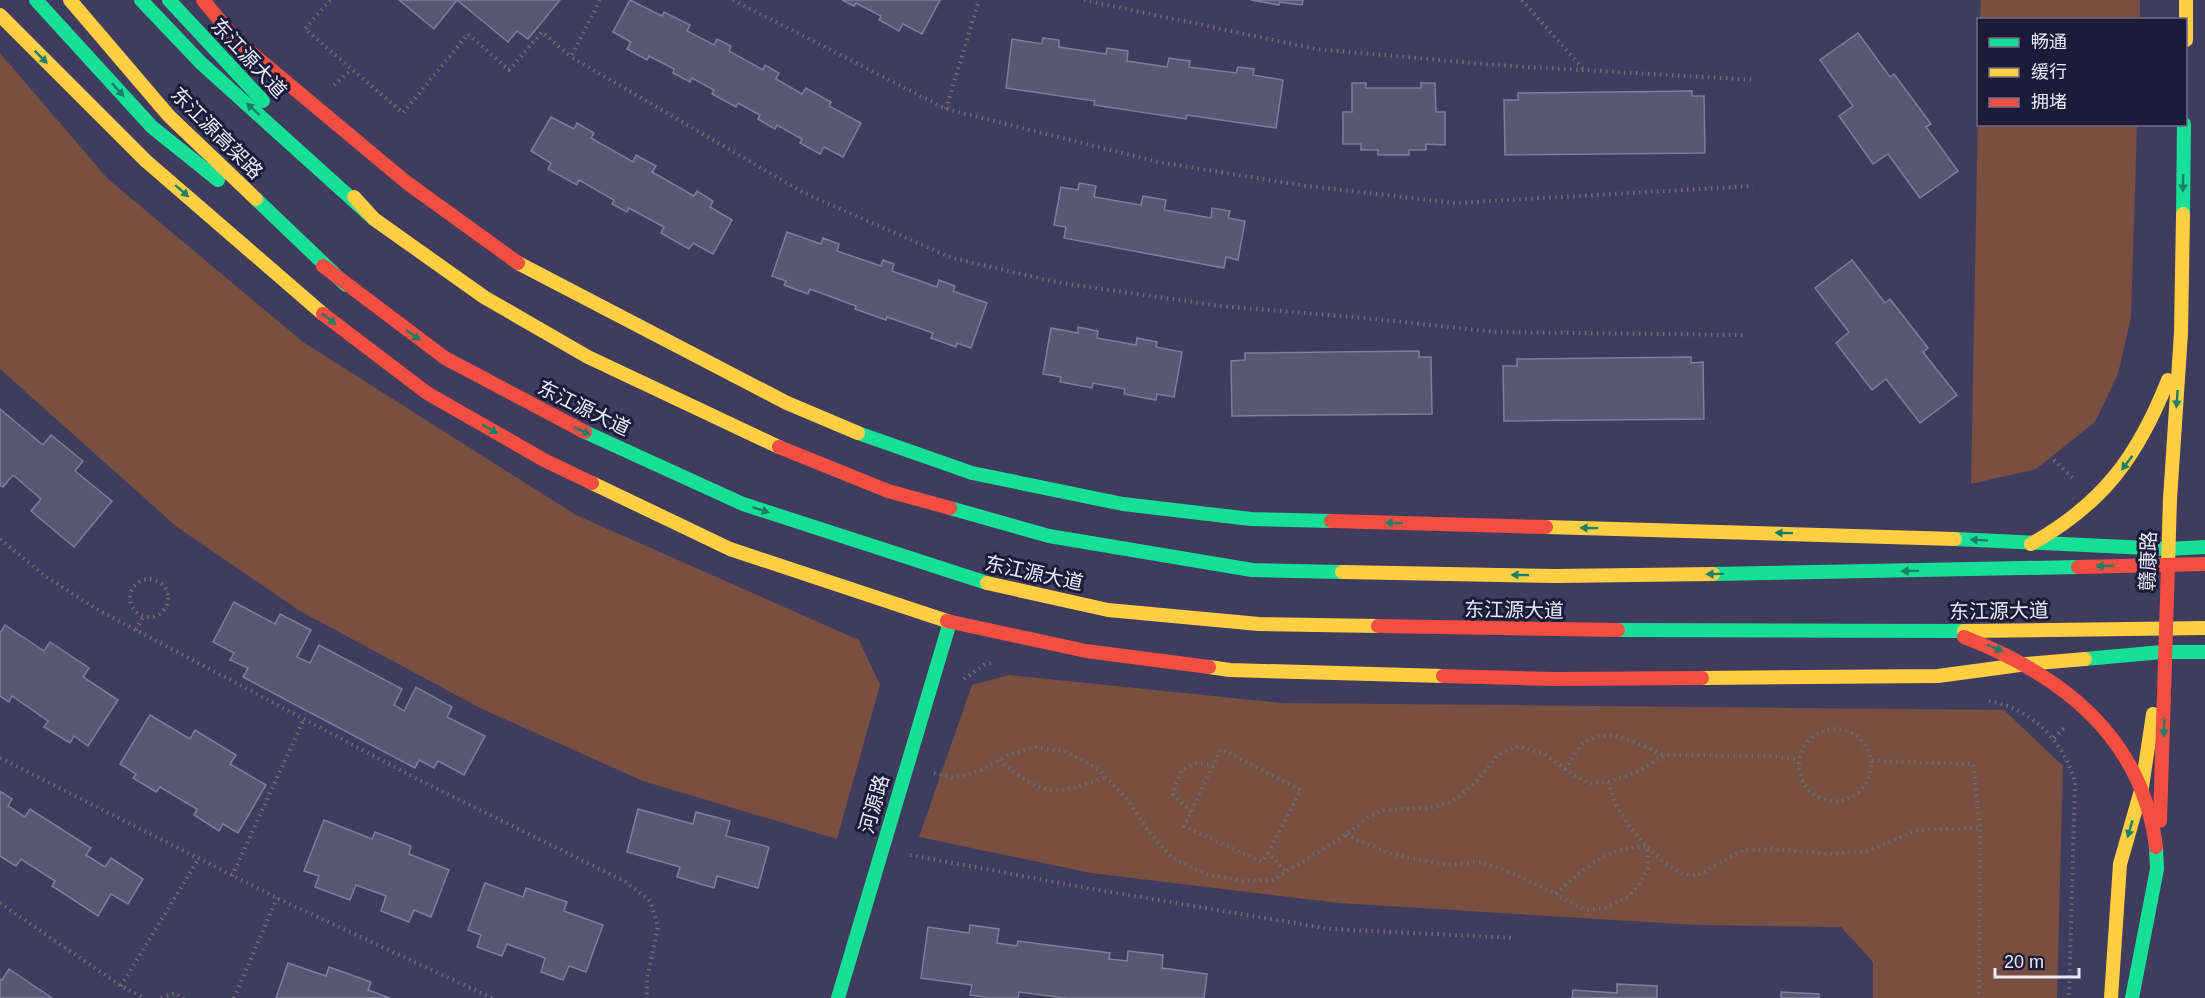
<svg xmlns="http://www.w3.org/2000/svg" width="2205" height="998" font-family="Arial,'Noto Sans SC',sans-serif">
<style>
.green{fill:#794f41}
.building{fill:#595873;stroke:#7e7d9b;stroke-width:1.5}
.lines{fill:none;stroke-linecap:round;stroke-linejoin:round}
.path{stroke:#6f6d72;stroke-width:4;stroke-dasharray:1.5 4.5;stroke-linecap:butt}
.fast{stroke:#16e098;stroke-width:14}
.slow{stroke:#ffcf43;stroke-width:14}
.jam{stroke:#f24e42;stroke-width:14}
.oneway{fill:#1a7e68}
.labels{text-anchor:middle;stroke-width:6;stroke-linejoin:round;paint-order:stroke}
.street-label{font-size:20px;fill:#e9eafa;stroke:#1d1b38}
</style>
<rect width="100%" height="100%" fill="#3f3c5e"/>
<g class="green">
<polygon points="1981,0 2140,0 2140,19 1980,19"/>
<polygon points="0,53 108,179 303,342 576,515 859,640 880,685 837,839 643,781 480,708 300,611 177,527 0,369"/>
<polygon points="1978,112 1978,124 2137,125 2131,317 2118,374 2095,422 2036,469 1971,484"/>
<polygon points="1009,675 1282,703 2004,710 2063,766 2057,998 1873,998 1873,962 1841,927 1696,925 1339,903 1091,873 919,837 972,685"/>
</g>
<g class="building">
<polygon points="399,0 560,0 528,39 517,31 508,42 457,0 434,29"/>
<polygon points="630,0 662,16 664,12 690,25 687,31 714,45 717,39 731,46 729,51 763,70 765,65 779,73 776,79 802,94 806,88 831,102 829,106 861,123 843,157 824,147 820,154 800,143 802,139 777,125 775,129 758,119 760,115 738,103 736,107 712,94 714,90 692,78 690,82 673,73 674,69 649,56 647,60 627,49 631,42 613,32"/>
<polygon points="842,0 940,0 922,34 903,24 899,31 879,20 881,16 856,3 854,6"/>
<polygon points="1251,0 1303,0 1302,5 1279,2 1279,5"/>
<polygon points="1858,33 1890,77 1894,74 1931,124 1926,127 1958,171 1920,198 1888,154 1873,164 1839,116 1853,106 1820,60"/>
<polygon points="1043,38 1059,40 1059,47 1106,54 1107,48 1128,51 1127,61 1167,67 1169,58 1190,61 1189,67 1236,73 1238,67 1254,69 1253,75 1283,80 1276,128 1187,115 1186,119 1094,105 1095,101 1006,88 1012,39 1042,44"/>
<polygon points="1352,83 1366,83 1366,88 1421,88 1421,83 1435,83 1436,112 1445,112 1445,145 1426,144 1426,150 1409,150 1409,155 1378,155 1378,150 1361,150 1361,144 1343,144 1343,112 1352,112"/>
<polygon points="1692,91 1692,96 1704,96 1705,153 1505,155 1504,100 1518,100 1518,93"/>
<polygon points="551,117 574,129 577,123 594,133 591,138 633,162 636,155 656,166 652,172 694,196 697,191 713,201 710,207 732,220 713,254 693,243 689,249 661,233 664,227 629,208 627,212 612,204 614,200 579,180 577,185 548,169 551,163 531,151"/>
<polygon points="1079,183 1096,186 1094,197 1141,205 1143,196 1166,200 1164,210 1211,218 1212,208 1230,211 1228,218 1245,221 1238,260 1226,257 1224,268 1064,238 1066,227 1054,225 1061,187 1078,190"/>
<polygon points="787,232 821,244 823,238 839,244 837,251 881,266 883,260 894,264 892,271 937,287 939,280 955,286 953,291 987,303 971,348 957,343 956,347 931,338 933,333 887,317 886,320 855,309 856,306 810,289 808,294 784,285 786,281 772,276"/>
<polygon points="1852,260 1885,303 1890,299 1928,348 1923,352 1957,395 1920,423 1886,379 1872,390 1836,343 1849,332 1815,288"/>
<polygon points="1078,327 1098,331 1097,338 1136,345 1137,338 1157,342 1156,347 1182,352 1174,397 1157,394 1156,400 1124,394 1125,389 1093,383 1092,388 1060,382 1061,377 1043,374 1051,328 1078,333"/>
<polygon points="1419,351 1419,357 1431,357 1432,414 1232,416 1231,361 1245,360 1245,353"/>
<polygon points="1691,357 1691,363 1703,362 1704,419 1504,421 1503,366 1517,366 1517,359"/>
<polygon points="0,409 43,445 51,435 83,461 75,471 112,501 74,547 31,511 41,499 13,475 3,487 0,485"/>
<polygon points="234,602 275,624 280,614 311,630 297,657 310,663 319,645 402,689 394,705 404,711 416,687 452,707 447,717 485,736 464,775 438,761 434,768 419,760 415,768 243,677 248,668 230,660 234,653 213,642"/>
<polygon points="5,625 44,651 50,642 89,668 83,677 118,700 88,746 74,736 70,743 44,727 48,721 12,696 9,702 0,696 0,633"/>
<polygon points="150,715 190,739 195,730 236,755 230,764 266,785 238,833 223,824 219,831 194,815 197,809 160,787 156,792 133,778 136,774 120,764"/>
<polygon points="0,791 12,799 8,806 25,817 30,809 91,848 86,855 105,867 111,858 143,879 128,904 111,894 98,916 52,886 55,881 21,859 16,866 0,856"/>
<polygon points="638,809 693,824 696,812 730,821 726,836 769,847 758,888 717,876 714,888 677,877 680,867 627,852"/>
<polygon points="324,820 372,839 375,832 411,846 409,854 449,870 431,917 414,910 409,922 381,911 386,896 356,885 350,900 315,887 319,876 304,871"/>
<polygon points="485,883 523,897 526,888 567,902 564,911 603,925 586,972 569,966 563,980 541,972 545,958 507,944 502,956 477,947 481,935 468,930"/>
<polygon points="970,925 999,929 997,943 1017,946 1018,941 1110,953 1109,959 1127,961 1128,951 1163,955 1162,968 1207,974 1204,998 1066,998 1019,992 1018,998 991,998 970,995 972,985 921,978 928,927 969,933"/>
<polygon points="288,963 326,976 329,967 371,982 368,990 390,998 276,998"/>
<polygon points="9,969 52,998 0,998 0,979 2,980"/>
<polygon points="1617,984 1657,986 1657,998 1572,998 1573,990 1617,993"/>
<polygon points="1781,992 1819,994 1819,998 1781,998"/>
</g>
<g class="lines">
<g class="path">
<polyline points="330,0 305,29 403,113 468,34 509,70 542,32 571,57"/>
<polyline points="600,0 571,57 804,193 952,258 1061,283 1221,306 1365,318 1496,332 1746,335"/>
<polyline points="733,0 946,109 1158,162 1306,186 1456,203 1753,186"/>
<polyline points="1084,0 1316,49 1495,65 1756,80"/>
<polyline points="1522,0 1584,70"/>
<polyline points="334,85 352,69"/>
<polyline points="946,109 979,0"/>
<polyline points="2054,460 2074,479"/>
<polyline points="0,539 45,576 100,611 419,780 626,882 650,901 658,926 647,979 647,998"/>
<circle cx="149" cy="598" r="19"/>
<polyline points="136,630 143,617"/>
<polyline points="964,679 984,665 994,662"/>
<path d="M 1989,701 C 2033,709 2063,741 2075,782 L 2069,998"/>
<circle cx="1835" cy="765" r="36"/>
<polyline points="2054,738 2064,728"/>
<polyline points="0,758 277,898 492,998"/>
<path d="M 999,760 C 1042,796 1053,797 1106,777"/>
<polyline points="1872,761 1973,764 1980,828"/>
<path d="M 1566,770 C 1571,762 1576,749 1584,743 C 1609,725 1640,745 1663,755"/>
<polyline points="934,773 953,778 980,771 1008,755 1036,747 1067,752 1099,770 1106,777 1128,800 1148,831 1172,858 1205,874 1243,881 1273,880 1346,835 1368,817 1383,810 1429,808 1452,802 1474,784 1499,754 1519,746 1546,755 1566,770 1588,783 1608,782 1639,771 1664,755 1771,756 1799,760"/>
<polyline points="1608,782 1616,805 1629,826 1647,847 1666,864 1683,874 1698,875 1744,850 1772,849 1829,854 1868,851 1918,830 1980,828 1979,998"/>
<polyline points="1191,812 1173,794 1181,771 1195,763 1214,765"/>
<path d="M 1346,835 L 1391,854 L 1447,865 L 1482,862 L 1512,873 L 1556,894 C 1582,870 1611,844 1647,847 L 1648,868 L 1639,885 L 1628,897 L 1605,908 L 1585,910 L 1556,894"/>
<polyline points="1268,853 1301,790 1221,749 1184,826 1262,862 1268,853 1286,871"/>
<polyline points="910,855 1098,890 1330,929 1514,938"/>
<polyline points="232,876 304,719"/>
<polyline points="0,903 121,986 145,998"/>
<polyline points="121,986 199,858"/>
<polyline points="161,998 175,993 184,998"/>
<polyline points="234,998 277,898"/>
</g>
<g class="fast">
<polyline points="36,0 152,127 218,180"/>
<polyline points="141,0 201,63 374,219"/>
<polyline points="169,0 263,101"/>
<polyline points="256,199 346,285"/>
<polyline points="2183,214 2184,124"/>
<polyline points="585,432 743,504 987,583"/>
<polyline points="858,433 972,473 1123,504 1251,519 1331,521"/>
<polyline points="950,508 1049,536 1252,570 1342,572"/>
<polyline points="1955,539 2168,549 2205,547"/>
<polyline points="1713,574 2078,567"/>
<polyline points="1618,630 1964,631"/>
<polyline points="2085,659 2162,652 2205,652"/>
<polyline points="838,998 950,622"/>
<polyline points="2132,998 2157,869 2156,847"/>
</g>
<g class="slow">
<polyline points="70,0 169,116 256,199"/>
<polyline points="2186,0 2186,40"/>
<polyline points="0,15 146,161 323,314"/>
<polyline points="354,197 374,219 484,297 588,357 779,447"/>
<polyline points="518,263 787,403 858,433"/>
<polyline points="592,483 730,549 947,621"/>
<polyline points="1546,527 1955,539"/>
<path d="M 2031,544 C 2103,504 2138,456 2168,380"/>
<polyline points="2168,565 2170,499 2181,333 2183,214"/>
<polyline points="1342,572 1556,576 1713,574"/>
<polyline points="987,583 1108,610 1259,624 1378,626"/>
<polyline points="1964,631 2205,628"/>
<polyline points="1209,667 1230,670 1443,676"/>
<polyline points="1702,678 1938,676 2027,664 2085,659"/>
<polyline points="2111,998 2120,864 2142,787 2153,714"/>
</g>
<g class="jam">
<polyline points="203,0 237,41 406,182 518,263"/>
<polyline points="323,266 445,358 585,432"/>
<polyline points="323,314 427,393 544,460 592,483"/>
<polyline points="779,447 888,491 950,508"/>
<polyline points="1331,521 1546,527"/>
<polyline points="2078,567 2205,564"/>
<polyline points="947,621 1086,651 1209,667"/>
<polyline points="1378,626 1618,630"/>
<path d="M 1964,637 C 2062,675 2142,737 2156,847"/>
<polyline points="1443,676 1555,679 1702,678"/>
<polyline points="2160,821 2168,565"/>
</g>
</g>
<defs><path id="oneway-solid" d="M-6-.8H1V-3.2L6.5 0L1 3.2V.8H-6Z" transform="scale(1.5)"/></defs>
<g class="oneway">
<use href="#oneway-solid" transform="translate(41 57) rotate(45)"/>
<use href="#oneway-solid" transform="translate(118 90) rotate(48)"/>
<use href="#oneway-solid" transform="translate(253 109) rotate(-138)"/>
<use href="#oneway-solid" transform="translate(2183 183) rotate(91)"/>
<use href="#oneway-solid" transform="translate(182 191) rotate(41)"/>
<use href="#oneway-solid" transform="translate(329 319) rotate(38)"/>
<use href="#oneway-solid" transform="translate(413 335) rotate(37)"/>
<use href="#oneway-solid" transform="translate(2177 399) rotate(94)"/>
<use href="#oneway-solid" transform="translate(490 429) rotate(30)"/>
<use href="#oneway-solid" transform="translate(582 431) rotate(25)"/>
<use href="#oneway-solid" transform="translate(2127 463) rotate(127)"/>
<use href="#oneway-solid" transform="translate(761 510) rotate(18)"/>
<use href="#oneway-solid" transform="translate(1394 523) rotate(-179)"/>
<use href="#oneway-solid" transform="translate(1589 528) rotate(-179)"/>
<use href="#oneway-solid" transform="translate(1784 533) rotate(-179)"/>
<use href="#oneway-solid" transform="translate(1979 540) rotate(-177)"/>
<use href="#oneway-solid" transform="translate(2105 566) rotate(178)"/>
<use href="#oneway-solid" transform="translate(1910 571) rotate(179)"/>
<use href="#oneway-solid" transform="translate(1715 574) rotate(179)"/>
<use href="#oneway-solid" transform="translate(1520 575) rotate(-179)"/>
<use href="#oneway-solid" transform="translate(1995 648) rotate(23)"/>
<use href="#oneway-solid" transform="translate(2164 728) rotate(92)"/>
<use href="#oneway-solid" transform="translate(2130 829) rotate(106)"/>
</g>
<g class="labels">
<g class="street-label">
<text transform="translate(249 58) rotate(47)" y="7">东江源大道</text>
<text transform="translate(217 133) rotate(45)" y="7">东江源高架路</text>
<text transform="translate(584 408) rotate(26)" y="7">东江源大道</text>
<text transform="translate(2148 561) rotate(-88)" y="7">赣康路</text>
<text transform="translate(1034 573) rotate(12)" y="7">东江源大道</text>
<text transform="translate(1514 610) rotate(1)" y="7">东江源大道</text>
<text transform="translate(1999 611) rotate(-1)" y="7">东江源大道</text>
<text transform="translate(874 804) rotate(-74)" y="7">河源路</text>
</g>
</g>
<rect x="1977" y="18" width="210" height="108" fill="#1d1b38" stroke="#6f6e86" stroke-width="1.5"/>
<rect x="1989" y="38" width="30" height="9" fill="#16e098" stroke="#6f6e86" stroke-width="1.5"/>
<text x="2031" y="48" font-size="18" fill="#e9eafa">畅通</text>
<rect x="1989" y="68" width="30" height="9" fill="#ffcf43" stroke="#6f6e86" stroke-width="1.5"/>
<text x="2031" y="78" font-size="18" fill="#e9eafa">缓行</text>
<rect x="1989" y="98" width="30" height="9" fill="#f24e42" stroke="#6f6e86" stroke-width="1.5"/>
<text x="2031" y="108" font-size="18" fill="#e9eafa">拥堵</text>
<path d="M1995 968v9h84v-9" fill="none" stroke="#e9eafa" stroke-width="3"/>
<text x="2004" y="968" font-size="18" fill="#e9eafa" stroke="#1d1b38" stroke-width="4.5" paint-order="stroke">20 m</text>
</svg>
